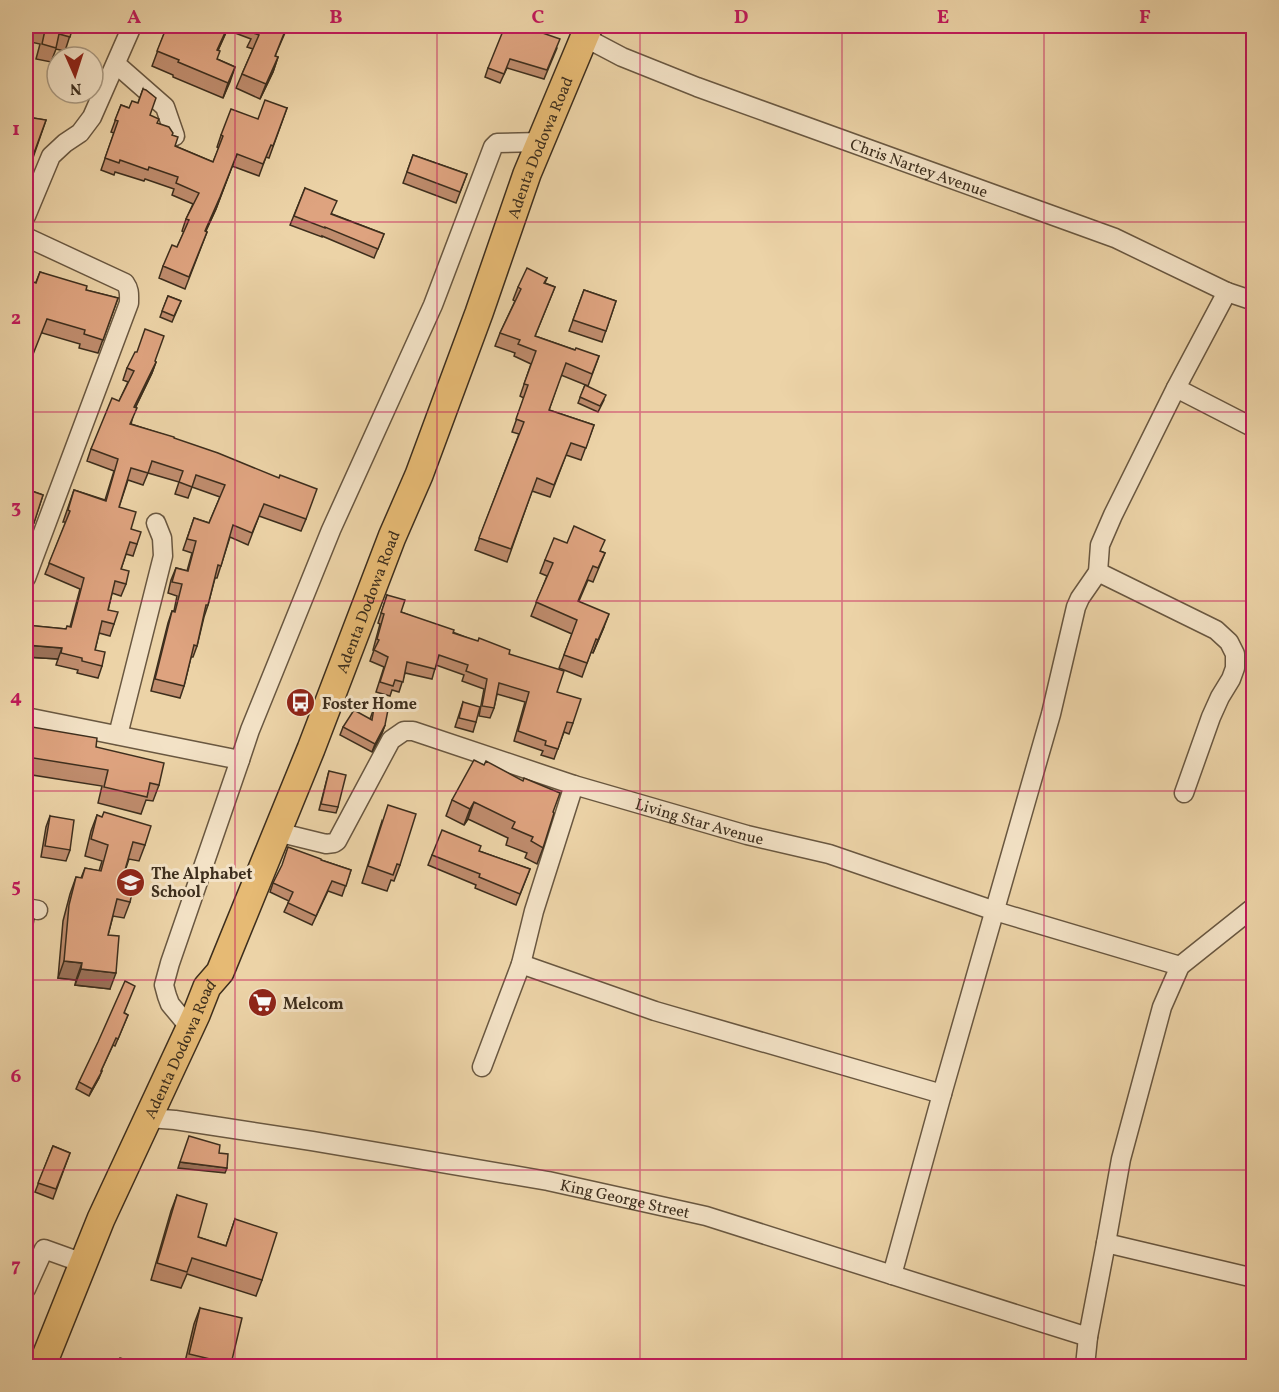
<svg xmlns="http://www.w3.org/2000/svg" width="1279" height="1392" font-family="Vollkorn,serif">
<style>
.lines{fill:none;stroke-linecap:round;stroke-linejoin:round}
.street-casing{stroke:#695740;stroke-width:21}
.primary-casing{stroke:#3d2e1d;stroke-width:30}
.street{stroke:#f3e2c6;stroke-width:18}
.primary{stroke:#e6ba74;stroke-width:27}
.wall{fill:#bf8c6d;stroke:#3d2e1d;stroke-width:1.5}
.shaded-wall{fill:#9b7259;stroke:#3d2e1d;stroke-width:1.5}
.building{fill:#dea37f;stroke:#3d2e1d;stroke-width:1.5}
.grid{fill:none;stroke:#c2185b;stroke-width:1.5;stroke-opacity:0.55}
.labels{text-anchor:middle;stroke-width:6;stroke-linejoin:round;paint-order:stroke}
.street-label{font-size:16px;fill:#3d2e1d;stroke:#f3e2c6}
.poi-label{font-size:16px;font-weight:bold;fill:#3d2e1d;stroke:#f3e2c6;text-anchor:start}
.neatline{fill:none;stroke:#c2185b;stroke-width:2}
.grid-label{font-size:20px;text-anchor:middle;font-weight:bold;fill:#c2185b}
</style>
<rect width="100%" height="100%" fill="#ecd3a7"/>
<filter id="stains"><feTurbulence type="fractalNoise" baseFrequency=".00333" numOctaves="4"/><feColorMatrix values="0 0 0 0 .2 0 0 0 0 .09 0 0 0 0 .02 0 0 0 .5 -.17"/></filter>
<radialGradient id="worn" r=".72"><stop offset=".6" stop-color="#630" stop-opacity="0"/><stop offset="1" stop-color="#630" stop-opacity=".3"/></radialGradient>
<g class="lines">
<defs>
<g id="street">
<path id="s1" d="M 584,37 L 622,57 L 697,87 L 1115,238 L 1227,292 L 1254,301"/>
<polyline points="116,64 165,107 175,136"/>
<polyline points="26,216 51,156 65,143 80,133 92,117 132,26"/>
<path d="M 26,237 L 125,283 C 130,290 129,295 129,303 L 26,578"/>
<polyline points="1176,388 1254,428"/>
<polyline points="1098,572 1216,630 1229,642 1235,654 1235,668 1231,679 1220,697 1211,717 1184,793"/>
<polyline points="26,717 240,760 250,730 331,530 433,305 493,147 497,143 541,142"/>
<polyline points="118,735 163,556 162,538 156,523"/>
<path id="s2" d="M 277,832 L 326,844 L 334,843 L 337,841 L 391,740 L 404,731 L 413,731 L 574,785 L 747,835 L 829,854 L 995,911 L 1180,966"/>
<polyline points="26,908 38,910"/>
<polyline points="521,964 655,1011 942,1094"/>
<polyline points="190,1028 170,1004 167,996 164,985 170,963 240,760"/>
<polyline points="482,1067 521,964 534,911 574,785"/>
<path id="s3" d="M 149,1118 L 175,1120 L 312,1141 L 548,1181 L 706,1216 L 1088,1337"/>
<polyline points="1106,1243 1254,1278"/>
<polyline points="892,1275 942,1094 1051,714 1076,607 1080,598 1098,572 1100,545 1113,515 1176,388 1227,292"/>
<polyline points="26,1289 44,1249 83,1263"/>
<polyline points="1085,1366 1088,1337 1106,1243 1121,1159 1162,1007 1180,966 1254,907"/>
</g>
<g id="primary">
<path id="s4" d="M 42,1366 L 101,1219 L 196,1015 L 207,987 L 220,972 L 311,749 L 392,537 L 419,475 L 479,313 L 527,174 L 589,26"/>
</g>
</defs>
<use href="#street" class="street-casing"/>
<use href="#primary" class="primary-casing"/>
<use href="#street" class="street"/>
<use href="#primary" class="primary"/>
</g>
<g class="wall">
<polygon points="26,26 73,26 65,51 56,49 51,62 36,59 40,44 26,41"/>
<polygon points="167,26 288,26 275,56 278,57 273,72 260,99 236,88 242,74 253,49 247,47 251,39 227,30 218,50 217,59 235,67 223,98 173,77 173,75 152,66"/>
<polygon points="525,27 557,48 544,79 507,68 500,83 485,77 488,68"/>
<polygon points="143,89 150,115 157,123 172,135 175,146 213,162 219,148 217,147 221,135 287,108 269,158 266,157 259,176 232,166 216,209 206,231 207,232 185,289 159,278 163,266 177,247 184,232 182,231 186,219 193,204 172,195 174,189 145,179 144,181 115,172 114,175 101,170 114,133 111,132 121,105 129,108 138,103"/>
<polygon points="27,117 46,120 26,178 26,122"/>
<polygon points="413,155 467,174 456,203 403,183"/>
<polygon points="305,188 332,214 384,234 374,258 322,236 322,237 290,225"/>
<polygon points="40,272 86,290 118,298 98,353 79,348 80,344 42,333 36,282"/>
<polygon points="547,278 545,283 555,287 535,336 575,350 599,356 588,386 561,375 549,410 594,425 581,460 566,455 550,497 532,491 507,562 475,550 519,434 512,432 524,398 520,396 531,364 514,356 515,353 495,346 500,333 515,301 513,300 518,287"/>
<polygon points="584,290 616,301 602,342 569,331"/>
<polygon points="168,296 181,301 172,322 160,317"/>
<polygon points="155,361 156,362 152,373 135,408 131,424 174,438 306,519 301,531 259,516 248,545 230,537 217,578 215,578 208,605 204,617 197,646 193,657 191,657 184,686 180,698 151,691 168,623 172,611 174,611 177,596 168,593 171,580 176,568 187,571 192,553 183,550 194,518 209,523 220,497 192,487 188,498 175,494 179,482 148,473 143,485 128,480 119,507 131,529 137,544 133,556 126,554 121,569 126,584 121,596 112,593 108,610 114,624 110,636 99,633 95,650 102,666 98,678 77,673 78,670 56,665 58,659 26,657 26,625 66,629 70,627 80,589 45,574 66,522 63,522 74,490 105,500 114,471 87,461 91,449 119,401 128,382 123,380 127,368"/>
<polygon points="585,385 604,400 598,412 578,403"/>
<polygon points="26,489 43,495 30,534 26,532"/>
<polygon points="567,543 600,551 605,553 593,582 588,580 579,601 604,627 593,653 591,652 582,677 559,668 572,634 531,616 547,576 540,573 545,560"/>
<polygon points="387,595 401,612 509,654 557,692 573,723 569,734 564,732 554,759 541,755 543,751 514,741 525,702 497,694 494,708 490,718 479,716 484,689 462,681 464,675 436,665 432,679 405,673 399,692 392,690 390,696 376,692 384,667 370,661 374,650 373,650 380,624 378,623"/>
<polygon points="463,702 476,722 473,732 455,727"/>
<polygon points="374,708 385,725 382,733 372,752 340,735 343,727 370,719"/>
<polygon points="26,726 96,747 159,785 153,801 146,800 141,814 98,803 102,786 26,774"/>
<polygon points="329,771 338,807 336,813 319,810"/>
<polygon points="452,800 553,812 543,848 537,864 525,858 527,853 506,845 508,838 468,819 464,825 446,816"/>
<polygon points="97,815 145,845 139,861 129,859 123,877 130,902 124,918 113,916 108,935 110,989 75,985 76,980 58,978 63,921 70,894 76,877 81,878 85,868 99,871 102,861 85,856 91,831"/>
<polygon points="50,816 70,850 66,861 41,857 46,827"/>
<polygon points="382,821 400,865 394,881 391,880 387,891 362,883"/>
<polygon points="479,851 530,869 516,905 475,888 476,885 428,865 432,855"/>
<polygon points="321,860 351,870 342,896 328,891 312,925 284,912 289,901 270,892 273,883"/>
<polygon points="26,917 29,951 26,960"/>
<polygon points="125,1013 128,1015 115,1046 113,1045 101,1071 99,1078 89,1096 76,1089 79,1082"/>
<polygon points="53,1146 70,1153 53,1199 35,1192"/>
<polygon points="177,1195 198,1237 226,1246 235,1219 262,1280 256,1296 187,1274 181,1288 151,1280 171,1211"/>
<polygon points="200,1308 231,1364 230,1366 184,1366 194,1324"/>
</g>
<g class="shaded-wall">
<polygon points="228,26 229,26 212,64 217,50"/>
<polygon points="278,57 273,72 260,99 266,84"/>
<polygon points="235,67 230,82 223,98 228,83"/>
<polygon points="237,154 216,209 200,243 205,231"/>
<polygon points="156,362 152,373 130,419 134,407"/>
<polygon points="609,614 604,627 593,653 598,640"/>
<polygon points="26,645 62,648 58,659 26,657"/>
<polygon points="385,725 382,733 372,752 375,744"/>
<polygon points="474,802 468,819 464,825 470,809"/>
<polygon points="64,961 82,963 76,980 58,978"/>
<polygon points="81,969 116,973 110,989 75,985"/>
<polygon points="102,1071 99,1078 89,1096 92,1089"/>
<polygon points="180,1162 227,1168 225,1173 178,1168"/>
</g>
<g class="building">
<polygon points="28,26 73,26 70,37 59,34 56,48 42,44 45,30"/>
<polygon points="167,26 228,26 217,50 220,51 217,59 235,67 228,83 178,62 179,60 157,51"/>
<polygon points="256,26 287,26 275,56 278,57 266,84 242,74 259,35 253,33"/>
<polygon points="505,26 526,26 525,27 560,39 547,70 510,59 504,74 488,68"/>
<polygon points="143,89 146,90 156,98 150,115 159,119 157,123 169,127 173,133 172,135 178,137 175,146 213,162 223,136 221,135 231,109 258,119 265,100 287,108 273,146 271,145 263,164 237,154 220,197 205,231 207,232 189,277 163,266 172,245 177,247 189,220 186,219 199,193 176,183 178,177 149,167 148,170 120,160 119,163 105,158 118,121 115,120 121,105 129,108 132,101 138,103"/>
<polygon points="27,117 46,120 30,164 26,162 26,126"/>
<polygon points="413,155 467,174 460,192 407,172"/>
<polygon points="305,188 337,201 331,214 384,234 378,249 325,227 325,228 294,216"/>
<polygon points="527,268 547,278 544,283 555,287 535,336 575,350 576,348 599,356 592,374 566,363 549,410 594,425 586,448 571,443 554,485 537,478 511,549 479,538 524,422 516,419 528,385 524,384 536,351 518,344 520,340 500,333 521,289 518,287"/>
<polygon points="40,272 87,286 86,290 118,298 103,340 84,334 85,330 47,319 26,372 26,279 36,283"/>
<polygon points="584,290 616,301 606,331 573,320"/>
<polygon points="168,296 181,301 174,316 162,311"/>
<polygon points="145,329 164,336 155,361 156,362 134,407 137,408 130,424 174,437 174,438 218,453 279,478 280,475 317,489 306,519 264,504 252,533 233,525 221,566 218,565 208,605 206,605 197,646 194,645 184,686 155,679 172,611 175,612 182,584 172,582 176,568 188,571 196,541 187,539 194,518 209,523 225,485 196,475 192,487 179,482 183,471 152,461 148,473 131,468 119,507 136,512 131,529 141,532 137,544 130,542 121,569 129,571 126,584 115,581 108,610 118,612 114,624 102,621 95,650 105,652 102,666 82,661 82,658 61,653 62,648 26,645 26,625 66,629 67,626 71,627 84,578 49,563 70,511 68,510 74,490 106,501 118,459 91,449 112,398 119,401 134,371 127,368 135,352 137,352"/>
<polygon points="585,385 606,395 600,406 580,397"/>
<polygon points="26,489 43,495 34,523 26,520"/>
<polygon points="574,526 605,540 600,551 605,553 598,568 593,566 578,601 609,614 598,640 596,639 587,663 564,655 577,620 536,602 553,563 545,560 554,538 567,543"/>
<polygon points="387,595 405,600 401,612 454,630 453,633 478,641 479,638 510,650 509,654 564,671 557,692 581,699 573,723 567,722 558,749 545,745 546,741 518,731 529,692 499,683 494,708 482,706 487,679 466,671 468,665 439,655 435,669 407,662 403,682 395,680 393,686 380,682 388,657 374,650 379,640 377,639 384,614 381,613"/>
<polygon points="463,702 480,707 476,722 459,718"/>
<polygon points="374,708 388,710 385,725 375,744 343,727 354,710 372,720"/>
<polygon points="26,726 97,738 96,747 164,763 159,785 150,783 147,797 104,787 108,770 27,757 28,754 26,754"/>
<polygon points="474,760 484,765 486,761 523,781 524,778 560,793 553,812 554,813 543,848 531,841 533,837 512,828 515,822 474,802 470,809 452,800"/>
<polygon points="329,771 346,775 338,807 321,804"/>
<polygon points="388,805 416,814 400,865 397,864 393,875 368,866"/>
<polygon points="104,812 151,826 145,845 133,842 123,877 135,880 130,902 117,899 108,935 119,936 116,973 81,969 82,963 64,961 69,905 76,877 82,878 85,868 101,871 108,845 91,839 97,815 102,817"/>
<polygon points="50,816 74,820 70,850 45,846"/>
<polygon points="442,830 481,846 479,851 530,869 520,894 479,877 480,874 432,855"/>
<polygon points="288,847 321,859 321,860 351,870 346,886 332,881 316,916 288,903 293,892 273,883 282,865"/>
<polygon points="26,917 34,919 29,951 26,951"/>
<polygon points="125,981 135,986 124,1013 128,1015 118,1039 116,1038 101,1071 102,1071 92,1089 79,1082 98,1042"/>
<polygon points="189,1136 220,1145 219,1153 228,1154 227,1168 180,1162"/>
<polygon points="53,1146 70,1153 56,1189 38,1183"/>
<polygon points="177,1195 207,1204 198,1237 226,1246 235,1219 277,1233 262,1280 192,1258 187,1272 157,1263"/>
<polygon points="200,1308 242,1318 231,1364 189,1354"/>
<polygon points="120,1358 145,1366 117,1366"/>
</g>
<path class="grid" d="M 235,26 L 235,1366M 437,26 L 437,1366M 640,26 L 640,1366M 842,26 L 842,1366M 1044,26 L 1044,1366M 26,222 L 1254,222M 26,412 L 1254,412M 26,601 L 1254,601M 26,791 L 1254,791M 26,980 L 1254,980M 26,1170 L 1254,1170"/>
<defs>
<symbol id="bus-disc" viewBox="-11 -11 22 22"><circle r="9.5" fill="#8f2418" stroke="#f3e2c6"/><path d="M-5-6H5V4H4V6H2V4H-2V6H-4V4H-5ZM-3.5-4V0h7V-4ZM-3.5 1.2v1.5H-2V1.2ZM2 1.2v1.5H3.5V1.2Z" fill="#fff"/></symbol>
<symbol id="school-disc" viewBox="-11 -11 22 22"><circle r="9.5" fill="#8f2418" stroke="#f3e2c6"/><path d="M0-5L7-2L0 1L-7-2ZM-4 1L0 2.5L4 1V4Q0 6-4 4Z" fill="#fff"/></symbol>
<symbol id="supermarket-disc" viewBox="-11 -11 22 22"><circle r="9.5" fill="#8f2418" stroke="#f3e2c6"/><path d="M-6-5.5h2.5l.6 2H6L4.5 2H-2.5L-4.4-4H-6ZM-1.5 3.2a1.3 1.3 0 1 0 .1 0ZM3 3.2a1.3 1.3 0 1 0 .1 0Z" fill="#fff"/></symbol>
</defs>
<g fill-rule="evenodd">
<use href="#bus-disc" x="284" y="686" width="33" height="33"/>
<use href="#school-disc" x="114" y="866" width="33" height="33"/>
<use href="#supermarket-disc" x="246" y="986" width="33" height="33"/>
</g>
<g class="labels">
<g class="street-label">
<text dy="6" stroke="none"><textPath href="#s4" startOffset="1318">Adenta Dodowa Road</textPath></text>
<text dy="6" stroke="none"><textPath href="#s1" startOffset="360">Chris Nartey Avenue</textPath></text>
<text dy="6" stroke="none"><textPath href="#s4" startOffset="832">Adenta Dodowa Road</textPath></text>
<text dy="6" stroke="none"><textPath href="#s2" startOffset="502">Living Star Avenue</textPath></text>
<text dy="6" stroke="none"><textPath href="#s4" startOffset="346">Adenta Dodowa Road</textPath></text>
<text dy="6" stroke="none"><textPath href="#s3" startOffset="483">King George Street</textPath></text>
</g>
<g class="poi-label">
<text x="322" y="709">Foster Home</text>
<text x="151" y="879">The Alphabet<tspan x="151" dy="18">School</tspan></text>
<text x="283" y="1009">Melcom</text>
</g>
</g>
<rect width="1279" height="1392" fill="none" stroke="#ecd3a7" stroke-width="66"/>
<g transform="translate(75 75) rotate(177)"><circle r="28" fill="#f3e2c6" stroke="#aa9a82" stroke-width="1.5"/>
<path d="M0-4.5L10 22L0 15L-10 22Z" fill="#8f2418"/>
<text y="-9" font-size="16" font-weight="bold" text-anchor="middle" fill="#3d2e1d">N</text>
</g>
<rect x="33" y="33" width="1213" height="1326" class="neatline"/>
<g class="grid-label">
<text x="134" y="23">A</text>
<text x="336" y="23">B</text>
<text x="538" y="23">C</text>
<text x="741" y="23">D</text>
<text x="943" y="23">E</text>
<text x="1145" y="23">F</text>
<text x="16" y="135">1</text>
<text x="16" y="324">2</text>
<text x="16" y="513">3</text>
<text x="16" y="703">4</text>
<text x="16" y="892">5</text>
<text x="16" y="1082">6</text>
<text x="16" y="1271">7</text>
</g>
<rect width="100%" height="100%" filter="url(#stains)"/>
<rect width="100%" height="100%" fill="url(#worn)"/>
</svg>
